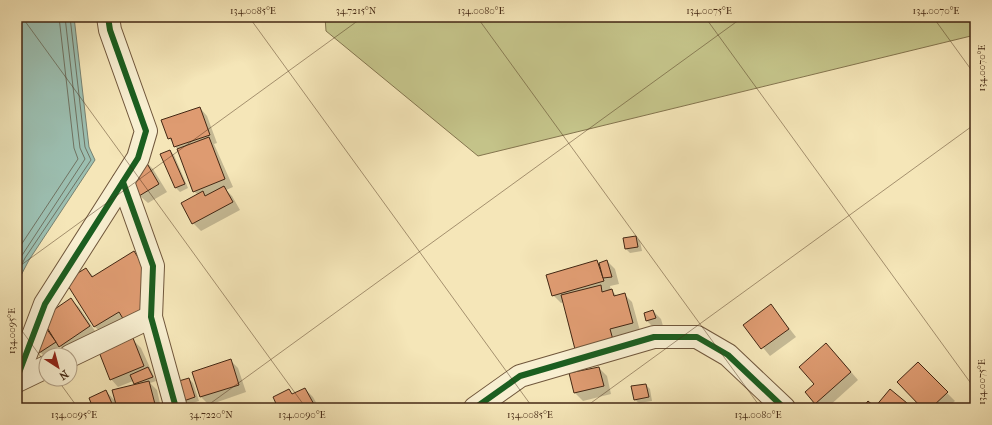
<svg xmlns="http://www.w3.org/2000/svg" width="992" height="425" font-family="'IM FELL French Canon',serif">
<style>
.green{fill:#c4c389;stroke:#84754e}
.water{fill:#9cbfb1;stroke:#788272}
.shadow{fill:#0003}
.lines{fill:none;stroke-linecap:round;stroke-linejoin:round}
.shore{stroke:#707362;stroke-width:1}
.building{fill:#de9b71;stroke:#432713}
.minor-casing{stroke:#70573c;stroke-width:24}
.minor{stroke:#f8efd1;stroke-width:22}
.cycleway-casing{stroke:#f8efd1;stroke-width:8}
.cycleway{stroke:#1b5e20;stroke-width:6}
.ticks{fill:none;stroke:#432713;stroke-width:1;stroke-opacity:0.45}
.neatline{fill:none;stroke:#432713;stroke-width:1.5}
.ticks-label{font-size:10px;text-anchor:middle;fill:#432713}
</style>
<rect width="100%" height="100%" fill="#f5e6b8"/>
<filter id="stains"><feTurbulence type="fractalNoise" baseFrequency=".005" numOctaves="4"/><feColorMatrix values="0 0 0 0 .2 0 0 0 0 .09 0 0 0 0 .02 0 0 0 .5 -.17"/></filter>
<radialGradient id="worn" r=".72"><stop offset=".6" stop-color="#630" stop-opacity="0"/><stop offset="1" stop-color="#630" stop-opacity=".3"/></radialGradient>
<polygon class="green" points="325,17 975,17 975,35 478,156 326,31"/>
<polygon class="water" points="17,17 74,17 89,147 95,160 29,260 17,283"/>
<g class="shadow">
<polygon points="200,108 207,116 217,143 214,144 233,187 226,190 232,196 240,210 201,231 193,223 198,195 194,191 178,150 169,138"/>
<polygon points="170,151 174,155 188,188 180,192 176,188"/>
<polygon points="145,161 153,169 167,192 148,203 140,196 126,173"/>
<polygon points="636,237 640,241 642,251 630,253 626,249 624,239"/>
<polygon points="134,252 142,260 161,291 103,334 95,327 86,269 94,277"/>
<polygon points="597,261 599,264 607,261 615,269 619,284 610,286 611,290 617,296 624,294 632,302 640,331 622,355 564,302 561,303 553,295"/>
<polygon points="71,300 79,307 97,334 68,354 60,346 44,356 40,352 46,329 51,332"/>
<polygon points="771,305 796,337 770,356 744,325"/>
<polygon points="653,311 661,319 663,326 655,329 647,321 645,314"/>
<polygon points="133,340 141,348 152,372 156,381 150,383 157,390 161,408 94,408 106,391 116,402 136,385 133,381 118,387 111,379"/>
<polygon points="834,352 858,380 827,408 821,408 816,403 816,384"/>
<polygon points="230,360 238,368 246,392 209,405 201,397"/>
<polygon points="918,364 955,401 947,408 924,408"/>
<polygon points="599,368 607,376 611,394 583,401 575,393 571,374"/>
<polygon points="189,379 193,383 199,401 183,406"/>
<polygon points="646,385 650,389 652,401 639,403 634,399"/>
<polygon points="305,389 313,397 319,408 279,408 289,391 293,395"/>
</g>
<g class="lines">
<g class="shore">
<polyline points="17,251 78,159 74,148 59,17"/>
<polyline points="17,263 85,159 80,148 65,17"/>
<polyline points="17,274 25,258 91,160 85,147 70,17"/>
</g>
</g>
<g class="building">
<polygon points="200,107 210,135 174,147 171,138 168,139 161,120"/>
<polygon points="209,137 225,179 193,192 177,149"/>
<polygon points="170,150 185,184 175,188 160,154"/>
<polygon points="145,160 159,184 139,196 125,172"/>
<polygon points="224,186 233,202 192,224 181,203 203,191 205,196"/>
<polygon points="636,236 638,247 625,249 623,238"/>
<polygon points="134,251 154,283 141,291 150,306 125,322 119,312 94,327 65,281 86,268 92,277"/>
<polygon points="597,260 604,281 552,296 546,275"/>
<polygon points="607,260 612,277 603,278 599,263"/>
<polygon points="601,285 602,292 612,289 614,296 625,293 633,323 610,329 615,347 577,357 561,295"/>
<polygon points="71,298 90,326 59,347 43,321 54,313 52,311"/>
<polygon points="771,304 789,329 761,349 743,325"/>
<polygon points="653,310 656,318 646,321 644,313"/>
<polygon points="46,328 56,342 39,353 30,338"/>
<polygon points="133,338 144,366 110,380 99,352"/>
<polygon points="826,343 851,372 815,404 805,392 814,384 799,367"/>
<polygon points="231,359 239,385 200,397 192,372"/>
<polygon points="918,362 948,392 931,408 922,408 897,382"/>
<polygon points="148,367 153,377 134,384 130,375"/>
<polygon points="599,367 604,386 574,393 569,373"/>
<polygon points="189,378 195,397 178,403 172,383"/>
<polygon points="149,381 156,408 117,408 112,390"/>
<polygon points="646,384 649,397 634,400 631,386"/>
<polygon points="305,388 316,408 278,408 273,397 289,389 292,394"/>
<polygon points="890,389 913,408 862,408 868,401 875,407"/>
<polygon points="106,390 114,408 93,408 89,398"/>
</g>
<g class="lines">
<defs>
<g id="minor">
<polyline points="123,182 153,266 151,317 176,408"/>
<polyline points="70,356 151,317"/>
<polyline points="17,378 45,304 138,158 146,131 110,30 108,17"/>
<polyline points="17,381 46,367"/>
<polyline points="475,408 520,376 654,337 697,337 728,355 784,408"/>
</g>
</defs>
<use href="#minor" class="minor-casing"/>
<use href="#minor" class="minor"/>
<defs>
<g id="cycleway">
<polyline points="123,182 153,266 151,317 176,408"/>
<polyline points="17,378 45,304 138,158 146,131 110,30 108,17"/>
<polyline points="475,408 520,376 654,337 697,337 728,355 784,408"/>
</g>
</defs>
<use href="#cycleway" class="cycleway-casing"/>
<use href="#cycleway" class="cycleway"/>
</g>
<path class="ticks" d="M 22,17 L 306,408M 249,17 L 533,408M 477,17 L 761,408M 705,17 L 975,389M 933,17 L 975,75M 17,268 L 363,17M 17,324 L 46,364M 57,379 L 78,408M 204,408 L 743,17M 584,408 L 975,124M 964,408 L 975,400"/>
<rect width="992" height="425" fill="none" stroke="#f5e6b8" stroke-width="44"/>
<g transform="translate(58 367) rotate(144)"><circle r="19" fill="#f8efd1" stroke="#b09f85"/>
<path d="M0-3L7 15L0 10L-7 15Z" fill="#8f2418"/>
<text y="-6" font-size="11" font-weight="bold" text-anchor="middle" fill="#432713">N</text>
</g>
<rect x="22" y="22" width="948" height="381" class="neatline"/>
<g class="ticks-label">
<text x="253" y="14">134.0085°E</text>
<text x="356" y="14">34.7215°N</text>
<text x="481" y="14">134.0080°E</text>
<text x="709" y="14">134.0075°E</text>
<text x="936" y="14">134.0070°E</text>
<text transform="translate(981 68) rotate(-90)" y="4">134.0070°E</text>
<text transform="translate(11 331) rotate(-90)" y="4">134.0095°E</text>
<text transform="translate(981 382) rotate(-90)" y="4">134.0075°E</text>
<text x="74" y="418">134.0095°E</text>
<text x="211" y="418">34.7220°N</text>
<text x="302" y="418">134.0090°E</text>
<text x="530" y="418">134.0085°E</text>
<text x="758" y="418">134.0080°E</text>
</g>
<rect width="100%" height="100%" filter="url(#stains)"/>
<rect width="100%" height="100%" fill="url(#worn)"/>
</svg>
